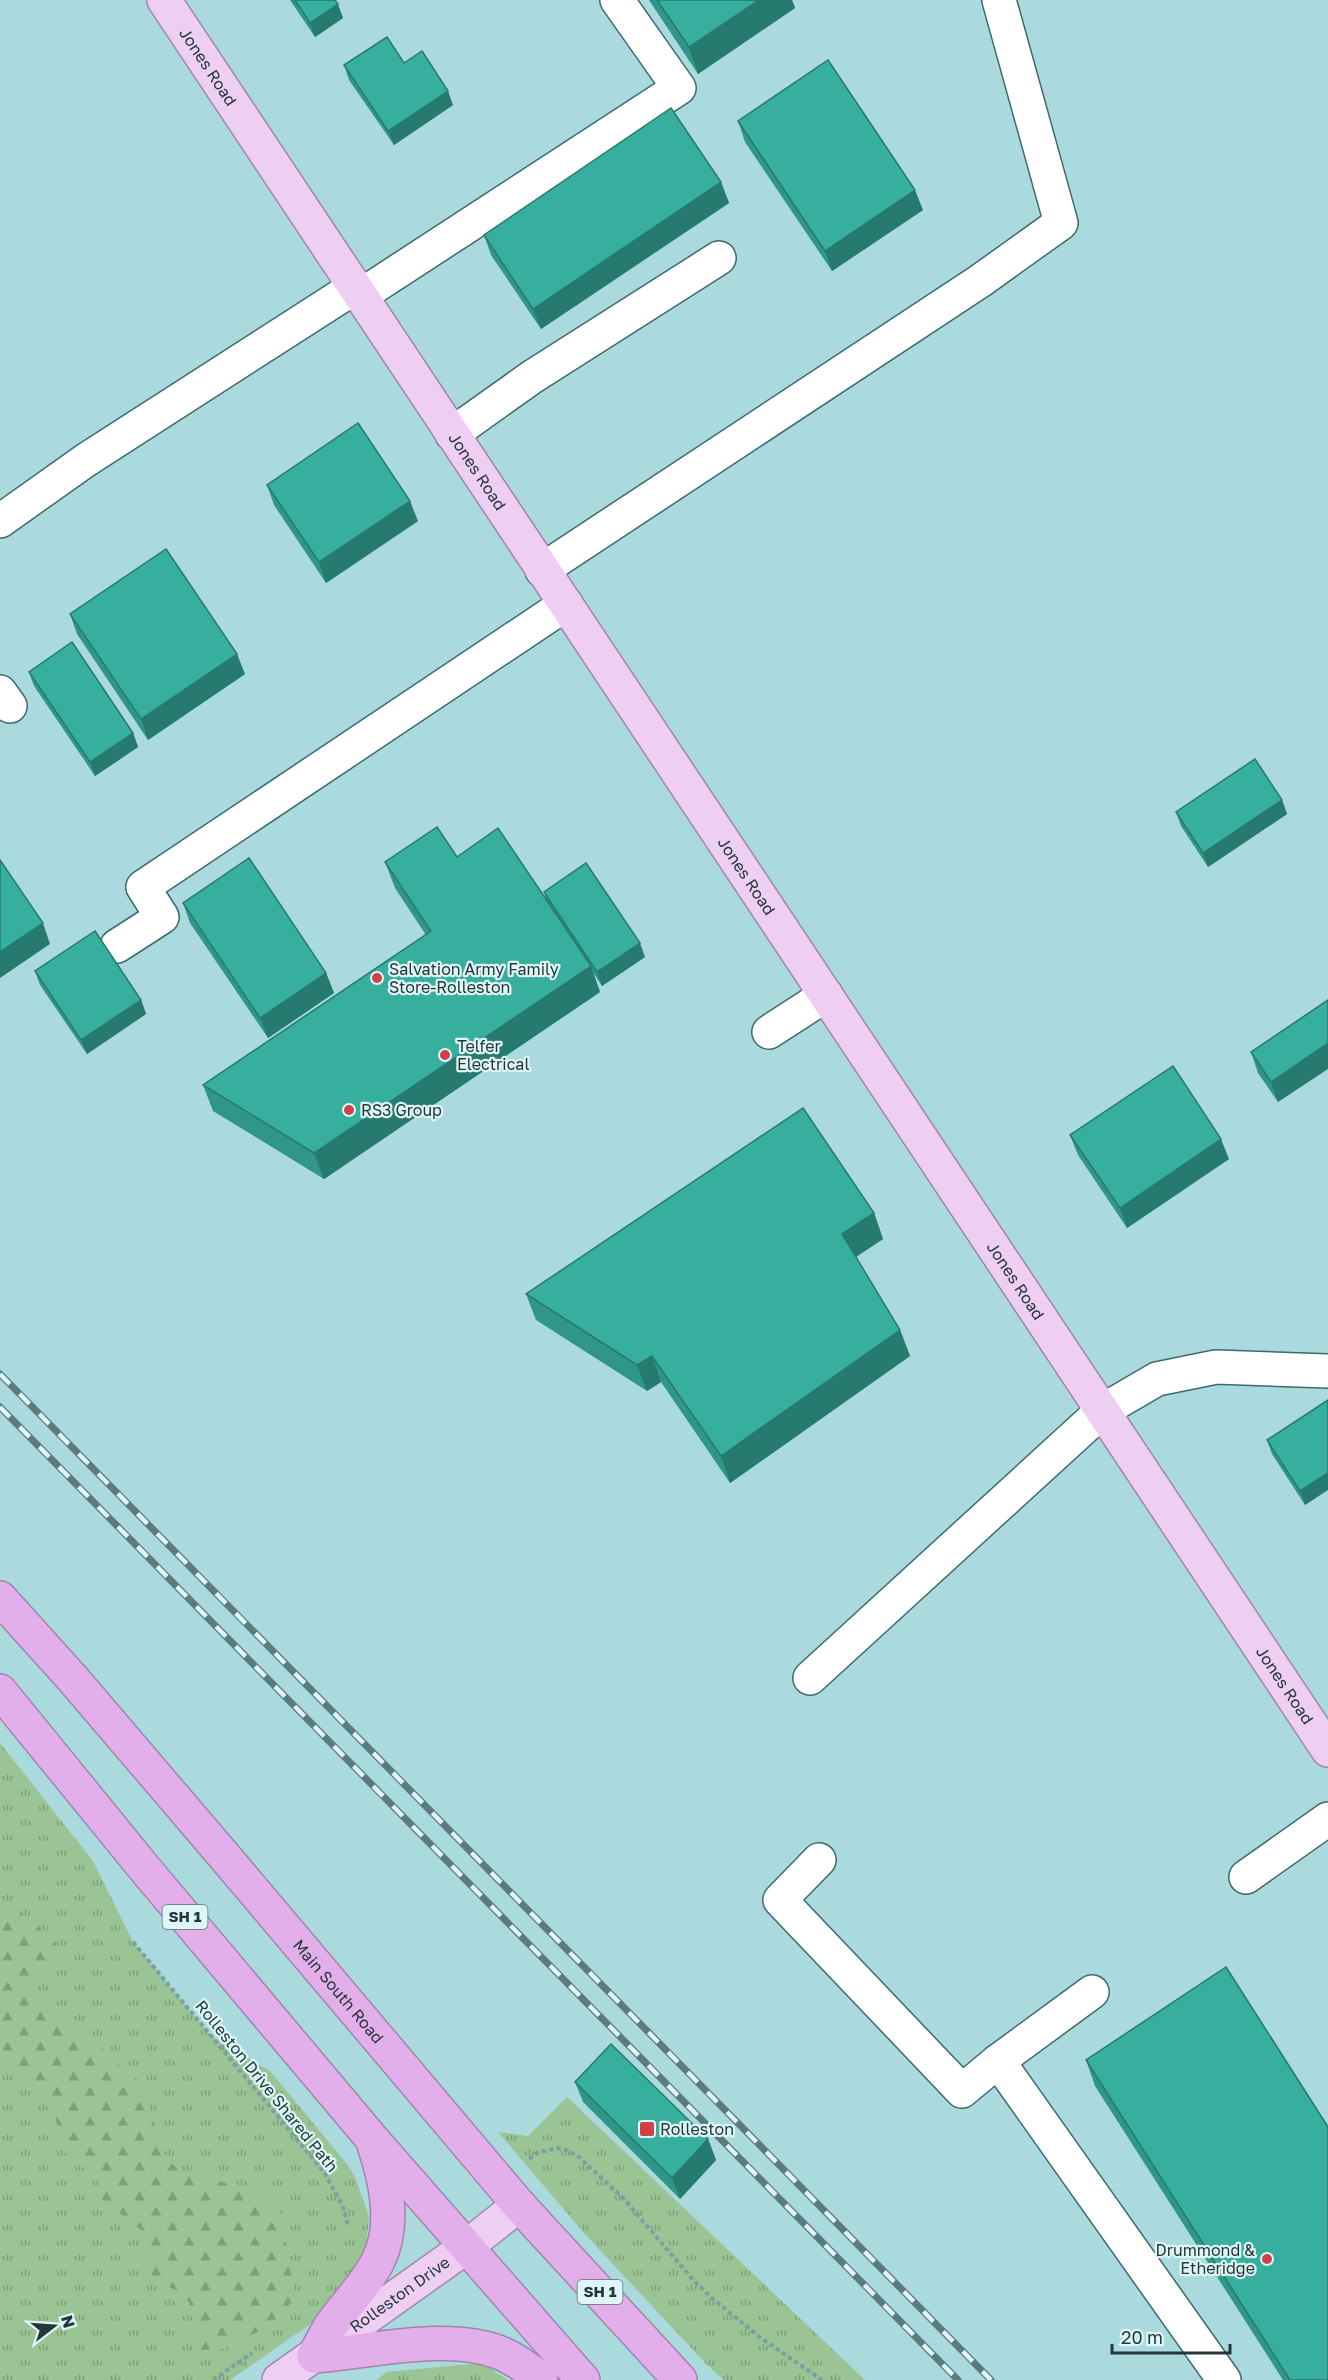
<svg xmlns="http://www.w3.org/2000/svg" width="1328" height="2380" font-family="'Golos Text',sans-serif">
<style>
.grass{fill:url(#grass-tufts)}
.forest{fill:url(#forest-firs)}
.lines{fill:none;stroke-linecap:round;stroke-linejoin:round}
.minor-casing{stroke:#3c6a6d;stroke-width:36}
.major-casing{stroke:#a085ac;stroke-width:36}
.highway-casing{stroke:#a085ac;stroke-width:36}
.path{stroke:#7aa0a2;stroke-width:4;stroke-dasharray:4.5 3;stroke-linecap:butt}
.minor{stroke:#fff;stroke-width:33}
.major{stroke:#eecff3;stroke-width:33}
.highway{stroke:#e3afeb;stroke-width:33}
.rail-casing{stroke:#5b7b7d;stroke-width:7}
.rail{stroke:#def6f7;stroke-width:4.5;stroke-dasharray:14;stroke-linecap:butt}
.wall{fill:#2f9688}
.shaded-wall{fill:#267a6f}
.building{fill:#37af9e;stroke:#267a6f;stroke-width:1.5}
.poi-dot{fill:#d04048;stroke:#def6f7;stroke-width:2}
.labels{text-anchor:middle;stroke-width:4.5;stroke-linejoin:round;paint-order:stroke}
.shield{fill:#def6f7;stroke:#5b7071;stroke-width:1.5}
.shield-label{font-size:15px;font-weight:bold;fill:#233738}
.street-label{font-size:16px;fill:#233738;stroke:#def6f7}
.poi-label{font-size:16px;fill:#233738;stroke:#def6f7;text-anchor:start}
</style>
<defs>
<pattern id="grass-tufts" width="24" height="20" patternUnits="userSpaceOnUse" patternTransform="scale(1.5)"><rect width="24" height="20" fill="#9ac494"/><path d="M3 7l-1-3M5 7V3M7 7l1-3M15 17l-1-3M17 17v-4M19 17l1-3" fill="none" stroke="#7da07a"/></pattern>
<pattern id="forest-firs" width="22" height="20" patternUnits="userSpaceOnUse" patternTransform="scale(1.5)"><rect width="22" height="20" fill="#9ac494"/><path d="M5 1l3.5 6h-7zM16 11l3.5 6h-7z" fill="#7da07a"/></pattern>
</defs>
<rect width="100%" height="100%" fill="#aadadd"/>
<g class="grass">
<polygon points="0,1743 93,1861 133,1942 211,2036 270,2071 347,2164 355,2177 369,2216 366,2248 361,2264 315,2321 230,2380 0,2380"/>
<polygon points="567,2097 865,2380 724,2380 707,2365 584,2233 498,2132 528,2136"/>
<polygon points="482,2363 508,2380 376,2380 387,2372"/>
</g>
<path class="forest" d="M 0,1899 L 15,1908 L 56,1943 L 55,1962 L 38,1973 L 24,1987 L 41,2002 L 60,2011 L 72,2024 L 94,2041 L 116,2062 L 145,2086 L 160,2147 L 173,2165 L 194,2177 L 238,2185 L 262,2195 L 283,2216 L 288,2264 L 294,2283 L 295,2299 L 268,2327 L 223,2349 L 200,2350 L 189,2302 L 179,2291 L 164,2285 L 153,2276 L 142,2253 L 145,2233 L 98,2196 L 99,2173 L 80,2166 L 61,2150 C 59,2127 58,2110 36,2099 L 31,2077 L 14,2072 L 3,2060 L 3,2045 L 0,2045 Z"/>
<g class="lines">
<defs>
<g id="minor">
<polyline points="360,296 679,88 617,0"/>
<polyline points="452,434 532,377 719,258"/>
<polyline points="0,521 86,460 355,287"/>
<polyline points="542,570 980,281 1061,223 999,0"/>
<polyline points="0,692 10,706"/>
<polyline points="117,946 162,917 143,887 566,604"/>
<polyline points="769,1032 826,995"/>
<polyline points="810,1678 1102,1411 1157,1379 1216,1367 1328,1371"/>
<polyline points="819,1860 780,1900 962,2091 998,2061 1092,1992"/>
<polyline points="1246,1877 1328,1819"/>
<polyline points="998,2061 1224,2380"/>
</g>
<g id="major">
<path id="s1" d="M 164,0 L 1328,1750"/>
<path id="s2" d="M 279,2380 L 466,2247 L 519,2205"/>
</g>
<g id="highway">
<path id="s3" d="M 0,1598 L 73,1679 L 225,1857 L 519,2205 L 680,2380"/>
<polyline points="0,1691 145,1869 373,2140 583,2380"/>
<path d="M 314,2356 C 320,2346 325,2334 332,2324 C 347,2303 366,2285 378,2261 C 396,2225 386,2181 374,2145"/>
<path d="M 314,2356 C 368,2352 452,2331 503,2354 C 516,2360 531,2371 541,2380"/>
</g>
</defs>
<use href="#minor" class="minor-casing"/>
<use href="#major" class="major-casing"/>
<use href="#highway" class="highway-casing"/>
<g class="path">
<polyline points="133,1942 324,2172 343,2207 348,2226"/>
<polyline points="529,2159 537,2153 557,2148 567,2150 579,2157 623,2198 695,2282 713,2299 761,2338 822,2380"/>
<polyline points="213,2380 252,2353"/>
</g>
<use href="#minor" class="minor"/>
<use href="#major" class="major"/>
<use href="#highway" class="highway"/>
<defs>
<g id="rail">
<polyline points="0,1374 991,2380"/>
<polyline points="0,1407 958,2380"/>
</g>
</defs>
<use href="#rail" class="rail-casing"/>
<use href="#rail" class="rail"/>
</g>
<g class="wall">
<polygon points="290,0 335,0 343,18 315,37"/>
<polygon points="649,0 792,0 795,8 698,74"/>
<polygon points="404,63 453,105 394,145 349,80 344,65"/>
<polygon points="738,121 923,210 832,271 745,142"/>
<polygon points="721,182 729,203 541,329 491,255 484,235"/>
<polygon points="267,485 418,521 326,583 274,505"/>
<polygon points="70,614 245,674 148,740 77,634"/>
<polygon points="29,672 133,733 138,747 95,776 34,686"/>
<polygon points="1282,800 1287,814 1208,867 1181,826 1176,812"/>
<polygon points="457,857 547,901 544,892 645,957 602,986 592,971 600,992 324,1179 213,1111 203,1085 426,935 395,888 385,862"/>
<polygon points="183,903 326,973 334,993 268,1038 190,923"/>
<polygon points="35,971 141,1000 146,1014 87,1054 40,985"/>
<polygon points="1328,1000 1278,1102 1258,1073 1251,1052"/>
<polygon points="1070,1135 1229,1159 1127,1228 1078,1155"/>
<polygon points="874,1213 883,1239 856,1257 900,1330 910,1356 730,1483 661,1382 647,1391 536,1320 526,1294"/>
<polygon points="1328,1400 1305,1505 1272,1454 1267,1440"/>
<polygon points="1086,2060 1328,2380 1283,2380 1095,2086"/>
<polygon points="575,2082 708,2139 716,2160 680,2199 583,2102"/>
</g>
<g class="shaded-wall">
<polygon points="759,0 792,0 795,8 698,74 689,47"/>
<polygon points="338,4 343,18 315,37 310,23"/>
<polygon points="448,91 453,105 394,145 388,131"/>
<polygon points="721,182 729,203 541,329 533,309"/>
<polygon points="915,190 923,210 832,271 825,251"/>
<polygon points="410,501 418,521 326,583 319,562"/>
<polygon points="237,654 245,674 148,740 141,719"/>
<polygon points="133,733 138,747 95,776 90,762"/>
<polygon points="1282,800 1287,814 1208,867 1203,853"/>
<polygon points="43,923 50,944 0,978 0,952"/>
<polygon points="640,943 645,957 602,986 597,972"/>
<polygon points="591,966 600,992 324,1179 314,1153"/>
<polygon points="326,973 334,993 268,1038 260,1018"/>
<polygon points="141,1000 146,1014 87,1054 81,1040"/>
<polygon points="1328,1043 1328,1069 1278,1102 1271,1082"/>
<polygon points="1221,1139 1229,1159 1127,1228 1120,1208"/>
<polygon points="874,1213 883,1239 851,1260 842,1234"/>
<polygon points="900,1330 910,1356 730,1483 721,1456"/>
<polygon points="652,1356 661,1382 647,1391 637,1365"/>
<polygon points="1328,1473 1328,1490 1305,1505 1300,1491"/>
<polygon points="708,2139 716,2160 680,2199 672,2178"/>
</g>
<g class="building">
<polygon points="295,0 335,0 338,4 310,23"/>
<polygon points="657,0 759,0 689,47"/>
<polygon points="387,37 404,63 422,51 448,91 388,131 344,65"/>
<polygon points="828,60 915,190 825,251 738,121"/>
<polygon points="671,108 721,182 533,309 484,235"/>
<polygon points="358,423 410,501 319,562 267,485"/>
<polygon points="166,549 237,654 141,719 70,614"/>
<polygon points="72,642 133,733 90,762 29,672"/>
<polygon points="1255,759 1282,800 1203,853 1176,812"/>
<polygon points="437,827 457,857 498,828 591,966 314,1153 203,1085 431,931 385,862"/>
<polygon points="249,858 326,973 260,1018 183,903"/>
<polygon points="0,860 43,923 0,952"/>
<polygon points="586,863 640,943 597,972 544,892"/>
<polygon points="95,931 141,1000 81,1040 35,971"/>
<polygon points="1328,1000 1328,1043 1271,1082 1251,1052"/>
<polygon points="1173,1066 1221,1139 1120,1208 1070,1135"/>
<polygon points="803,1108 874,1213 842,1234 900,1330 721,1456 652,1356 637,1365 526,1294"/>
<polygon points="1328,1400 1328,1473 1300,1491 1267,1440"/>
<polygon points="1226,1967 1328,2127 1328,2380 1290,2380 1086,2060"/>
<polygon points="611,2044 708,2139 672,2178 575,2082"/>
</g>
<g class="poi-dot">
<circle cx="377" cy="978" r="6"/>
<circle cx="445" cy="1055" r="6"/>
<circle cx="349" cy="1110" r="6"/>
<rect x="639" y="2121" width="16" height="16" rx="3"/>
<circle cx="1267" cy="2259" r="6"/>
</g>
<g class="labels">
<g class="shield">
<rect x="162.5" y="1905" width="45" height="24" rx="4.5"/>
<rect x="577.5" y="2280" width="45" height="24" rx="4.5"/>
</g>
<g class="shield-label">
<text x="185" y="1922">SH 1</text>
<text x="600" y="2297">SH 1</text>
</g>
<g class="street-label">
<text dy="6" stroke="none"><textPath href="#s1" startOffset="80">Jones Road</textPath></text>
<text dy="6" stroke="none"><textPath href="#s1" startOffset="566">Jones Road</textPath></text>
<text dy="6" stroke="none"><textPath href="#s1" startOffset="1052">Jones Road</textPath></text>
<text dy="6" stroke="none"><textPath href="#s1" startOffset="1538">Jones Road</textPath></text>
<text dy="6" stroke="none"><textPath href="#s1" startOffset="2024">Jones Road</textPath></text>
<text dy="6" stroke="none"><textPath href="#s3" startOffset="519">Main South Road</textPath></text>
<text transform="translate(267 2086) rotate(51)" y="6">Rolleston Drive Shared Path</text>
<text dy="6" stroke="none"><textPath href="#s2" startOffset="148">Rolleston Drive</textPath></text>
</g>
<g class="poi-label">
<text x="389" y="975">Salvation Army Family<tspan x="389" dy="18">Store-Rolleston</tspan></text>
<text x="457" y="1052">Telfer<tspan x="457" dy="18">Electrical</tspan></text>
<text x="361" y="1116">RS3 Group</text>
<text x="660" y="2135">Rolleston</text>
<text x="1255" y="2256" text-anchor="end">Drummond &amp;<tspan x="1255" dy="18">Etheridge</tspan></text>
</g>
</g>
<g transform="translate(54 2326) rotate(73)" stroke="#def6f7" stroke-width="4.5" paint-order="stroke">
<path d="M0-4.5L10 22L0 15L-10 22Z" fill="#233738"/>
<text y="-9" font-size="16" font-weight="bold" text-anchor="middle" fill="#233738">N</text>
</g>
<path d="M1112 2344v9h118v-9" fill="none" stroke="#233738" stroke-width="3"/>
<text x="1121" y="2344" font-size="18" fill="#233738" stroke="#def6f7" stroke-width="4.5" paint-order="stroke">20 m</text>
</svg>
